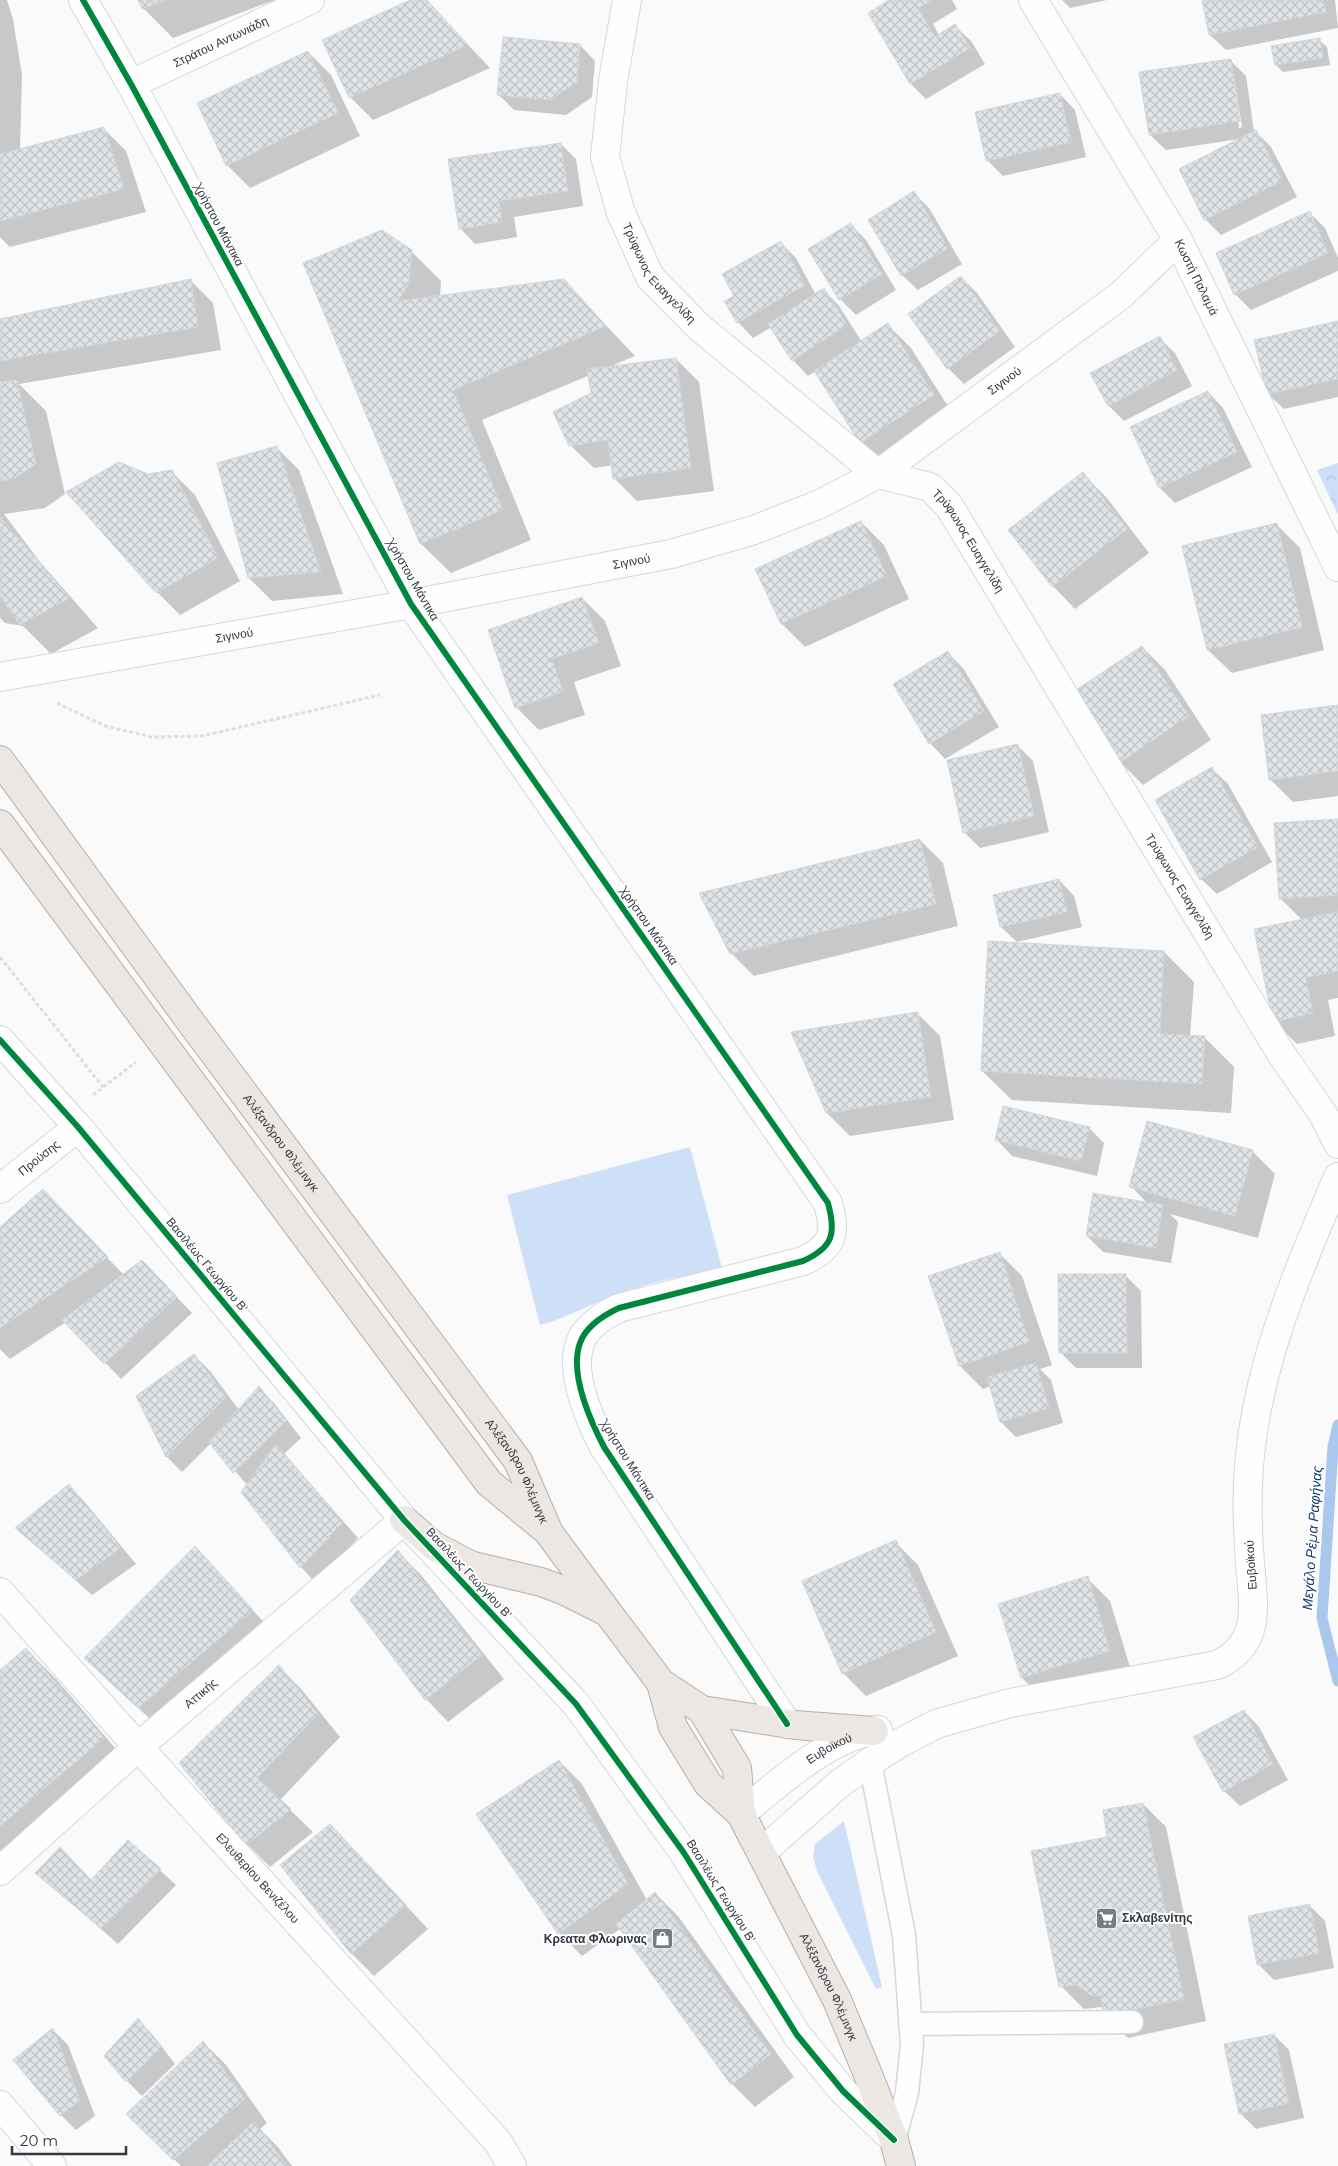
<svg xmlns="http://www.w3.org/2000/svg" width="1338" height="2166" font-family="Montserrat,sans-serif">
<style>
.grass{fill:#cde0f7}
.forest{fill:url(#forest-crowns)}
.shadow{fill:#0003;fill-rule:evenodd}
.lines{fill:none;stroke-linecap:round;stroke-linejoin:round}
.stream{stroke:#aac8ed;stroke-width:11}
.building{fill:url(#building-cross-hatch);stroke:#d2d6db}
.service-casing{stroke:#d3d7dc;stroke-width:25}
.minor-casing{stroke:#d3d7dc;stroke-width:30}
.tertiary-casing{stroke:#d3d7dc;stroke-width:30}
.primary-casing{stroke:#b7aea7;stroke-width:30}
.path{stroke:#dddedf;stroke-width:3;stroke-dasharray:4 2.5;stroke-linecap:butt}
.service{stroke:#fefefe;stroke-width:22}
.minor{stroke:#fefefe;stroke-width:28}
.tertiary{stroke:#fefefe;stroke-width:28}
.primary{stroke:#ece7e3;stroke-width:28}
.cycleway-casing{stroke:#fff;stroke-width:9}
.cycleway{stroke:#00873e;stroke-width:6}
.labels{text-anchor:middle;stroke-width:4;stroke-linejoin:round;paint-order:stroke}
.street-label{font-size:12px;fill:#303842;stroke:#fff}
.poi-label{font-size:12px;font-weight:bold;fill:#303842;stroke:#fff;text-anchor:start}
.water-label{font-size:14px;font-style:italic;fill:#113c6c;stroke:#fff}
</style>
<defs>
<pattern id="forest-crowns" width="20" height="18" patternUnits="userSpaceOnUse" patternTransform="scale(1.25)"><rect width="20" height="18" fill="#ccdff7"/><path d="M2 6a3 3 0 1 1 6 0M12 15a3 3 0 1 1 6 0" fill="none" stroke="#b0c0d5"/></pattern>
<pattern id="building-cross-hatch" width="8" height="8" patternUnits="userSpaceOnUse" patternTransform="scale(1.25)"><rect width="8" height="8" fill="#dee3e8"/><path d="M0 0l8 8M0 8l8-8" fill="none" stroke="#bfc4c8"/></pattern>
</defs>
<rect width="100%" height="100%" fill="#fafafa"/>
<g class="grass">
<path d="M 690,1147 L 722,1268 C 689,1275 655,1281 623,1292 C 595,1302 569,1317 540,1325 L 507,1195 Z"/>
<polygon points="844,1821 882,1987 876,1989 817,1871 813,1857 815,1844"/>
</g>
<polygon class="forest" points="1338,463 1338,515 1317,470"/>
<g class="shadow">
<polygon points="0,0 7,0 13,19 22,75 20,150 103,128 126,151 146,212 10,247 0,237"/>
<polygon points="140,0 275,0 173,38 143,8"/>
<polygon points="413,0 426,0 490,68 373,120 350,97"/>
<polygon points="892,0 952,0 957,9 933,24 939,35 955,26 971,41 985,64 926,99 911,84"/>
<polygon points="1062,0 1107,0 1070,8"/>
<polygon points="1203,0 1335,0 1338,28 1226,50 1210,35"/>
<polygon points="1319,40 1327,47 1330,65 1283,72 1276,65"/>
<polygon points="580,45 595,61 592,97 566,115 514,110 498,94"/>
<polygon points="308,52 331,75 360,136 250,188 227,165"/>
<path d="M 1230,60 L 1246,76 L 1254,132 L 1256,132 L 1271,147 L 1297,197 L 1221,235 L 1205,219 L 1240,139 L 1166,150 L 1150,135 ZM 1232,76 L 1234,76 L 1242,127 L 1239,128 Z"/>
<polygon points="1060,94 1075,110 1086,157 1003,176 987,160"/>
<polygon points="561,144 576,159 583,206 514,217 517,237 475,244 460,228"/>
<polygon points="914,193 929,208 962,264 918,290 902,275"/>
<polygon points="1310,213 1325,228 1338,258 1338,271 1251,310 1235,294"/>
<polygon points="850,224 866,240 896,290 856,315 840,299 810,250"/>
<polygon points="781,243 796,258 816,295 824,290 839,306 862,342 888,325 911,348 956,419 884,465 861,442 816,371 808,376 793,360 772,327 753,338 738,322 736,297"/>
<polygon points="411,251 441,281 440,297 563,280 635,356 609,367 676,359 699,382 714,491 637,501 614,478 613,465 594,468 570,445 593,394 590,375 482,420 531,540 451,573 421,544 305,263"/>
<polygon points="961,277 977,293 1015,347 964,384 948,368"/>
<polygon points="190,280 213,303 221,350 19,384 46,411 65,494 45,508 4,514 40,562 98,628 51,654 23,626 5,623 0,618 0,320"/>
<polygon points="1338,322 1338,397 1284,409 1268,394"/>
<polygon points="1159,338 1175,353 1192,386 1124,421 1109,406 1092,373"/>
<polygon points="1208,392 1223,408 1252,467 1175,503 1160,488"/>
<polygon points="276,447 299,470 343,594 272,601 249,578"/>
<polygon points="172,472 195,495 240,581 180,615 157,592 148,475"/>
<polygon points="1083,474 1106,497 1149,553 1075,609 1053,586"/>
<polygon points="861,522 884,545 909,599 805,647 782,624 757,570"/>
<polygon points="1277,525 1300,548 1324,650 1232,673 1208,650 1184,547"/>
<polygon points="582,598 605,621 621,666 574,682 585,715 539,730 516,707"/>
<polygon points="1142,647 1165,670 1211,740 1143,785 1120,762"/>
<polygon points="948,653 963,668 999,727 945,759 930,743"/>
<polygon points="1338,706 1338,796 1293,802 1270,779"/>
<polygon points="1018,746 1033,761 1049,832 980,848 964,832"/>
<polygon points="1212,769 1228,784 1272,862 1217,894 1201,879"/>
<polygon points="1338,820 1338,998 1328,1000 1335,1036 1297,1044 1274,1021 1302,920 1280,898"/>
<polygon points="920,840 943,863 958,926 754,976 731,953"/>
<polygon points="1059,880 1074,896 1082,927 1017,942 1001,927 994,896"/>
<polygon points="1164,952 1194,982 1190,1037 1204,1037 1234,1067 1231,1113 1012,1100 982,1071"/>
<polygon points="917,1013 940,1036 954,1120 850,1136 827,1113"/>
<polygon points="1089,1128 1104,1143 1097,1176 1012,1156 997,1140"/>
<polygon points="1252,1151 1275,1174 1258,1238 1170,1214 1178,1222 1171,1263 1103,1252 1087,1236 1148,1204 1131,1186"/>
<polygon points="65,1214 124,1275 157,1277 192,1313 121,1379 66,1322 10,1359 0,1349 0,1229"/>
<polygon points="999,1253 1022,1276 1052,1365 1040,1369 1051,1380 1063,1423 1016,1437 1001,1422 991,1386 983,1389 960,1366"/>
<polygon points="1125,1275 1141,1291 1142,1368 1076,1368 1061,1353"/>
<polygon points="194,1355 210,1371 239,1410 259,1388 274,1403 301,1438 284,1454 358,1538 316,1583 301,1567 243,1492 248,1486 211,1443 182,1472 167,1457 137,1396"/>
<polygon points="69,1486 84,1501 136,1564 92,1595 17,1528"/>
<polygon points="895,1542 918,1565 958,1656 866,1696 843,1673"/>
<polygon points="195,1548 275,1634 162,1730 109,1681"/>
<polygon points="398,1552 421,1575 504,1679 448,1722 426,1699"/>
<polygon points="1087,1578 1110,1601 1132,1674 1045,1701 1022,1678 999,1605"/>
<polygon points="26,1649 56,1679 133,1769 0,1863 0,1672"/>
<polygon points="279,1667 302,1690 340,1737 280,1800 313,1832 270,1867 247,1844 181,1763"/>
<polygon points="1244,1711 1259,1727 1288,1780 1240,1806 1224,1791"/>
<polygon points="559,1761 582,1784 647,1900 655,1893 678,1916 794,2077 755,2107 732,2084 620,1929 582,1956 559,1933"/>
<polygon points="1143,1804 1166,1827 1206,2021 1128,2038 1105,2015 1104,2010 1101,2007 1084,2009 1061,1986 1108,1838"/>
<polygon points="128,1841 176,1885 118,1944 37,1873 92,1881"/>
<polygon points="353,1849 428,1929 374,1976 351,1953"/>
<polygon points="1310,1906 1325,1921 1334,1968 1274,1980 1258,1964"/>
<polygon points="138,2020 153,2035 175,2064 142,2096 127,2081"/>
<polygon points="53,2030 68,2045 95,2116 76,2130 61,2115"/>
<polygon points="1274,2035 1289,2050 1304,2118 1256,2129 1240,2113"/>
<polygon points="203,2042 226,2065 267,2123 260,2129 277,2146 292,2166 181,2166 151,2137"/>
</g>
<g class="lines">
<polyline class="stream" points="1338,1425 1333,1447 1322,1618 1338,1681"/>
</g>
<g class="building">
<polygon points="138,0 166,0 142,9"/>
<polygon points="410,0 427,0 468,45 349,98 322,40"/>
<polygon points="889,0 931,0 918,8 935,37 955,24 970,48 910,84 868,13"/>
<polygon points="1202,0 1323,0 1326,12 1209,35"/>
<polygon points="503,37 580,44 577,82 550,100 497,95"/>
<polygon points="1320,38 1323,58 1275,65 1271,46"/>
<polygon points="308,51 338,113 226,166 197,103"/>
<polygon points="1231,59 1240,121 1149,135 1139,72"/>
<polygon points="1060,93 1071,142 986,161 975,112"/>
<polygon points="104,127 124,189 0,221 0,154"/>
<polygon points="1256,130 1282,181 1204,220 1179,169"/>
<polygon points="561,143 568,191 499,201 502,222 459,229 448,159"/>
<polygon points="914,191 948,248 901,276 868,220"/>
<polygon points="1310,211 1328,253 1234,295 1216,253"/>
<polygon points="851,223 882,274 839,300 808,249"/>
<polygon points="382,230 412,250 409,283 398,301 564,279 606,326 453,390 503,510 420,544 303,263"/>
<polygon points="781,241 805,285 737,323 724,301 734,296 722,274"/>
<polygon points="961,276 1000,331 947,369 908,314"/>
<polygon points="191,279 198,327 0,361 0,319"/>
<polygon points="824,288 847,325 792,361 768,324"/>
<polygon points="1338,321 1338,379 1267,394 1254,340"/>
<polygon points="888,323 934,395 860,443 814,371"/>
<polygon points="1160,336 1177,370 1108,406 1090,373"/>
<polygon points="676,358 691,468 613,479 608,440 569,446 553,412 591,393 587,369"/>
<polygon points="17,380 36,464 15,478 0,481 0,382"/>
<polygon points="1208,391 1237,452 1159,488 1130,427"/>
<polygon points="277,446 321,572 248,578 217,463"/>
<polygon points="119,462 148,474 172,470 218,558 156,593 66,492"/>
<polygon points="1083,472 1127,529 1052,587 1008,530"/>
<polygon points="0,517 70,598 20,625 2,598 0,598"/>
<polygon points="861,521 887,576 781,624 755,569"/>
<polygon points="1277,523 1302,627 1207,650 1182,546"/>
<polygon points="582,597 599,643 552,659 563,692 515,708 488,630"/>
<polygon points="1142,646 1189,716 1119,763 1073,692"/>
<polygon points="948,651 984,711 929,744 893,684"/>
<polygon points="1338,705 1338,771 1269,780 1261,715"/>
<polygon points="1018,744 1034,816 963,833 947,760"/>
<polygon points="1212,767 1258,847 1200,880 1155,800"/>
<polygon points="1338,819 1338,895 1279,899 1274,823"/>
<polygon points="920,839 936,904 730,954 699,893"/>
<polygon points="1059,879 1067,912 1000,927 993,895"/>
<polygon points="1338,912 1338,971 1306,978 1313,1013 1273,1022 1254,929"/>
<polygon points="988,941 1164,951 1160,1034 1205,1036 1202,1084 981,1071"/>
<polygon points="918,1012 931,1097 826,1113 791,1032"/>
<polygon points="1003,1106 1090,1127 1081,1161 995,1140"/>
<polygon points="1147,1121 1253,1150 1235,1216 1129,1187"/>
<polygon points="43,1189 108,1257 0,1328 0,1227"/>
<polygon points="1093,1193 1163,1205 1156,1248 1086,1236"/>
<polygon points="1000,1252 1029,1342 959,1366 928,1276"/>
<polygon points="142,1260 177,1297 104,1364 62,1320"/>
<polygon points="1058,1274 1126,1274 1127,1353 1059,1353"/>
<polygon points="194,1354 226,1397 166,1457 136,1396"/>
<polygon points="1036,1363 1049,1408 1000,1422 987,1377"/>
<polygon points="259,1386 286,1421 233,1473 209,1442"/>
<polygon points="276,1444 343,1522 300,1568 241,1492"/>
<polygon points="69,1484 121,1548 76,1580 15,1528"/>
<polygon points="896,1540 936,1632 842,1674 802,1581"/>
<polygon points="195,1546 253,1610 138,1708 84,1658"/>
<polygon points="398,1550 482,1655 425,1700 350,1600"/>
<polygon points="1088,1576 1110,1651 1021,1678 998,1604"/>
<polygon points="26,1648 104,1738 0,1826 0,1670"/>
<polygon points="279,1665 318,1714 257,1778 291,1809 246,1845 179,1763"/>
<polygon points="1244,1710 1273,1764 1223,1792 1193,1737"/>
<polygon points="559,1760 628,1884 558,1934 476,1814"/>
<polygon points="1143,1803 1184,1999 1104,2016 1101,1996 1090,1995 1077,1985 1059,1987 1031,1851 1107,1837 1103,1810"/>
<polygon points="330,1824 406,1905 351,1954 280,1865"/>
<polygon points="128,1840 161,1869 102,1929 35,1873 60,1847 91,1880"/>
<polygon points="655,1892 771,2054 731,2085 616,1924"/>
<polygon points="1310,1904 1319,1953 1257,1965 1248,1916"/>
<polygon points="138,2018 161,2047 126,2082 104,2056"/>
<polygon points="53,2028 80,2100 60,2116 13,2060"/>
<polygon points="1274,2034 1289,2103 1239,2114 1224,2044"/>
<polygon points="203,2041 245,2099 173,2160 126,2114"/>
<polygon points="254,2121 287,2166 207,2166"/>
</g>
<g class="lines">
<defs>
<g id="service">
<polyline points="870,1762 904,1935 912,2044 907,2093 894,2140"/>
<polyline points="910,2024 1132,2022"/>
</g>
<g id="minor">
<path d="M 83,0 L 131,84 L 411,604 L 828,1203 C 836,1233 834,1247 803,1261 L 619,1308 C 604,1315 586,1326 580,1343 C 569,1374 590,1420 604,1447 L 787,1724"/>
<path id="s1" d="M 627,0 L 613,81 L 605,157 L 621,213 L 650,277 L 699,327 L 878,474 L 930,487 L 949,506 L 1282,1055 L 1323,1114 L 1338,1144"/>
<path id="s2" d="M 1033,0 L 1178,240 L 1338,567"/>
<path id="s3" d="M 131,84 L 310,0"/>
<path id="s4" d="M 0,677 L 411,604 L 671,554 L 754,530 L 820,504 L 878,474 L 1121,295 L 1178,240"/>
<polyline points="0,1040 78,1127 404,1520 576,1704 684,1853 797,2035 843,2091 894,2140"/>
<path id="s5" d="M 0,1189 L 78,1127"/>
<path id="s6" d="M 0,1592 L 138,1747 L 498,2142 L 512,2166"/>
<path id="s7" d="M 0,1871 L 138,1747 L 404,1520"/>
<polyline points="0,2105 52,2166"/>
</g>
<g id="tertiary">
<path id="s8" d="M 741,1814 C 776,1785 831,1735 878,1730"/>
<path d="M 762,1852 L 839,1784 L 870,1762 L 900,1743 L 936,1724 L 1010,1703 L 1217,1665 C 1263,1644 1253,1604 1250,1563 C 1248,1537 1247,1510 1248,1484 C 1252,1375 1296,1276 1338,1177"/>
</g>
<g id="primary">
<path id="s9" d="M 0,760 L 190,1021 L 518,1461 L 549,1533 L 609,1614 L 661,1683 L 702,1710 L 737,1768 L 741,1814"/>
<polyline points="0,824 489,1483 545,1529"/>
<polyline points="404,1520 434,1546 470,1565 541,1582 565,1591 603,1610"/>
<path id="s10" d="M 661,1683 L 673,1727 L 708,1784 L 741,1814 L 837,2000 L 867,2072 L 894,2140 L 901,2166"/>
<polyline points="702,1710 795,1725 874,1731"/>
</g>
</defs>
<use href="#service" class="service-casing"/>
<use href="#minor" class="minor-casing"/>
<use href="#tertiary" class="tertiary-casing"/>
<use href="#primary" class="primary-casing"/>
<g class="path">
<polyline points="57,703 105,726 152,737 202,736 380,695"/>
<polyline points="0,957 103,1087"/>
<polyline points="93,1095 136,1062"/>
</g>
<use href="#service" class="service"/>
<use href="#minor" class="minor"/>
<use href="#tertiary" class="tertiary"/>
<use href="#primary" class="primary"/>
<defs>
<g id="cycleway">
<path d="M 83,0 L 131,84 L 411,604 L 828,1203 C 836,1233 834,1247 803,1261 L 619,1308 C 604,1315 586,1326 580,1343 C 569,1374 590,1420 604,1447 L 787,1724"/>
<polyline points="0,1040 78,1127 404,1520 576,1704 684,1853 797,2035 843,2091 894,2140"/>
</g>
</defs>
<use href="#cycleway" class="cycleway-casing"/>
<use href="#cycleway" class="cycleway"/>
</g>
<defs>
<symbol id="supermarket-square" viewBox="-11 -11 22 22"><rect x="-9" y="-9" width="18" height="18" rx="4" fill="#777c82" stroke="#fff"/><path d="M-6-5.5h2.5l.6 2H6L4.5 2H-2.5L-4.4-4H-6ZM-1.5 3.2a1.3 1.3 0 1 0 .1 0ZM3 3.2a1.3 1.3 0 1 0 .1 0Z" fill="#fff"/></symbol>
<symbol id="shop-square" viewBox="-11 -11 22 22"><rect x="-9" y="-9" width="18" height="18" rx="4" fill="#777c82" stroke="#fff"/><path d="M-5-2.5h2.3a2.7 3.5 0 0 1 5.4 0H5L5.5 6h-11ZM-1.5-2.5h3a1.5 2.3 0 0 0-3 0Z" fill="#fff"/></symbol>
</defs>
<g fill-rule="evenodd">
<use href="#supermarket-square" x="1094" y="1906" width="25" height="25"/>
<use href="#shop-square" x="650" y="1926" width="25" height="25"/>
</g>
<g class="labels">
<g class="street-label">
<text dy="4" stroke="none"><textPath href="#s3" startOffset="99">Στράτου Αντωνιάδη</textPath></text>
<text transform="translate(219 225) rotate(62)" y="4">Χρήστου Μάντικα</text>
<text dy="4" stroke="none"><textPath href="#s1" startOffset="289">Τρύφωνος Ευαγγελίδη</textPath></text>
<text dy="4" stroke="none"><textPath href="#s2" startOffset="322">Κωστή Παλαμά</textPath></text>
<text dy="4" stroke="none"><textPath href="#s4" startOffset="1062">Σιγινού</textPath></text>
<text dy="4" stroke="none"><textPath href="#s1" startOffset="709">Τρύφωνος Ευαγγελίδη</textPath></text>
<text dy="4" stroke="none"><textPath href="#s4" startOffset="642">Σιγινού</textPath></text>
<text transform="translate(413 580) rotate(60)" y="4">Χρήστου Μάντικα</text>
<text dy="4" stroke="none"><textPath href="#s4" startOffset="238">Σιγινού</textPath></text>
<text dy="4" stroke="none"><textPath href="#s1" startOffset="1114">Τρύφωνος Ευαγγελίδη</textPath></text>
<text transform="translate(649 926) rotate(55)" y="4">Χρήστου Μάντικα</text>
<text dy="4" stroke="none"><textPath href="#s9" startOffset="475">Αλέξανδρου Φλέμινγκ</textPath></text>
<text dy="4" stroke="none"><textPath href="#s5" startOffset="50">Προύσης</textPath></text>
<text transform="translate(207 1265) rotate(50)" y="4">Βασιλέως Γεωργίου Β'</text>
<text transform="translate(628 1460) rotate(58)" y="4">Χρήστου Μάντικα</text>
<text dy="4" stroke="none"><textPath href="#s9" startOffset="880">Αλέξανδρου Φλέμινγκ</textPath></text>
<text transform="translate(1251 1565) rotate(-94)" y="4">Ευβοϊκού</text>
<text transform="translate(469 1573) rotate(47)" y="4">Βασιλέως Γεωργίου Β'</text>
<text dy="4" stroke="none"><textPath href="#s7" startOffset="268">Αττικής</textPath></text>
<text dy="4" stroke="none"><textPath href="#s8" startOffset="110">Ευβοϊκού</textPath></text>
<text dy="4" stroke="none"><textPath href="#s6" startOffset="385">Ελευθερίου Βενιζέλου</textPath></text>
<text transform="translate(721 1891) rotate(58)" y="4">Βασιλέως Γεωργίου Β'</text>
<text dy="4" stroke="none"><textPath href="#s10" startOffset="351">Αλέξανδρου Φλέμινγκ</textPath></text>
</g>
<g class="poi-label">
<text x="1122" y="1922">Σκλαβενίτης</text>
<text x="647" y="1943" text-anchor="end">Κρεατα Φλωρινας</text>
</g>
<g class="water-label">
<text transform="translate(1312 1538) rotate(-86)" y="5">Μεγάλο Ρέμα Ραφήνας</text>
</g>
</g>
<path d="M12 2146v8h114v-8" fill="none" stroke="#303842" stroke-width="2.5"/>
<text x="20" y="2146" font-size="15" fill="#303842" stroke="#ffffff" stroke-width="4" paint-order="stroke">20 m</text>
</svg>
